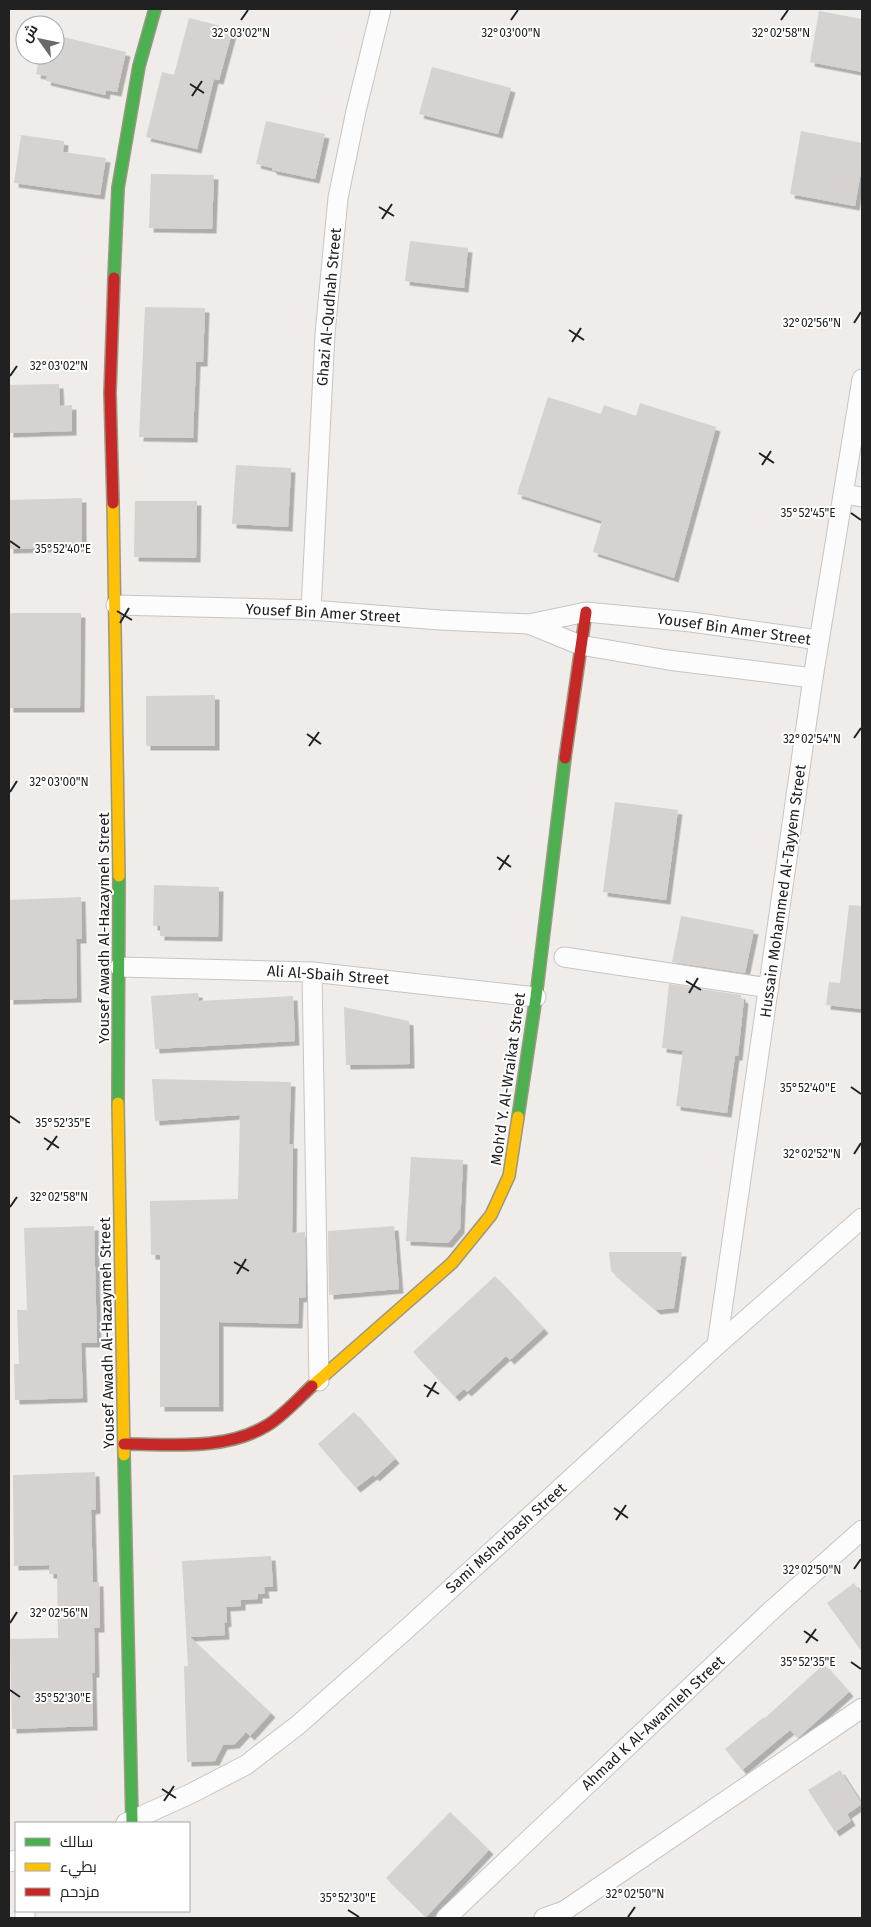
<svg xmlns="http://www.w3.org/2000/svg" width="871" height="1927" font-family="'Fira Sans',Cairo,sans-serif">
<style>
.building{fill:#d5d2d0;filter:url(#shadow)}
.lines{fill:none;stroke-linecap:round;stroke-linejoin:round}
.street-casing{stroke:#c6c5c4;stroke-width:21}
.fast-casing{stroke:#999881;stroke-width:14}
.slow-casing{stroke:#999881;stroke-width:14}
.jam-casing{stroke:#999881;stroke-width:14}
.street{stroke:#fdfcfc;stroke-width:19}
.fast{stroke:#4caf50;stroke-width:11}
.slow{stroke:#ffc107;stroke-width:11}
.jam{stroke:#c62828;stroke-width:11}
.ticks{fill:none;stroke:#212121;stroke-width:2}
.labels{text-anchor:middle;stroke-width:4;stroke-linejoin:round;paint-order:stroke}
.street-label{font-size:15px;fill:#212121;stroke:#fff}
.ticks-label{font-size:12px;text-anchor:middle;fill:#212121;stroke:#fff;stroke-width:4;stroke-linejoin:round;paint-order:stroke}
</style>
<defs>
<filter id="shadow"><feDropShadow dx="4.5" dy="4.5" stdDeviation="0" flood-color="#0004"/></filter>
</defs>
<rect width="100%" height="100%" fill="#efece9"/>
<g class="building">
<polygon points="819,11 862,19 862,72 810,62"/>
<polygon points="189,18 233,29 219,80 214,79 197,149 146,137 162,72 174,75"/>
<polygon points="55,35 126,52 117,92 106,90 105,95 46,81 47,76 36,74 40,55 55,55"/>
<polygon points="432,67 511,88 498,134 419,114"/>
<polygon points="266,121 325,134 315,179 272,170 272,168 256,164"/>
<polygon points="801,131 862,143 862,166 855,206 790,194"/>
<polygon points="21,135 64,141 63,152 106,158 100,195 14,183"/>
<polygon points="151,174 214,175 212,229 149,228"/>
<polygon points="410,241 468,248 464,288 405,281"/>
<polygon points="145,307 205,308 203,362 196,362 193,438 139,437"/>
<polygon points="59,384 60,406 72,405 72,431 9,433 9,385"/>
<polygon points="548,397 601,414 604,405 636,416 640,403 716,427 674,578 593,552 602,521 517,494"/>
<polygon points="236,465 291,468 288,527 232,524"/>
<polygon points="82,498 82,547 9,549 9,500"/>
<polygon points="135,501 197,501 196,558 134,557"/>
<polygon points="9,613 81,613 80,708 9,708"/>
<polygon points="215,695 215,746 146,746 146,696"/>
<polygon points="615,802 678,810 666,900 603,892"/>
<polygon points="154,885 219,887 218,937 160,936 160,926 153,926"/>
<polygon points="81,897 82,939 76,939 77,998 9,1000 9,900"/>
<polygon points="849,905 862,906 862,1009 826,1005 829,982 840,983"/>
<polygon points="681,916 754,930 745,973 672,962"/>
<polygon points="669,984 741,995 741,998 744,999 738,1056 735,1056 727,1113 676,1106 683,1051 662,1048"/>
<polygon points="198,993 199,1001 293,996 295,1041 155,1049 151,996"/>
<polygon points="344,1007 409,1021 410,1064 346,1065"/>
<polygon points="152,1079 291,1082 289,1144 293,1144 292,1233 305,1232 306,1297 299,1298 298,1324 219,1322 219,1407 160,1407 160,1255 151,1255 150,1201 238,1199 240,1115 155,1121"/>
<polygon points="411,1157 463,1160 460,1229 448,1243 406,1241"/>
<polygon points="94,1226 97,1343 81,1343 83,1398 15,1400 14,1364 19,1364 17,1310 27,1310 24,1228"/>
<polygon points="394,1226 399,1289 329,1295 328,1231"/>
<polygon points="609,1252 682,1252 674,1308 656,1310 611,1271"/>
<polygon points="495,1276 544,1329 510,1360 506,1356 467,1392 464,1389 455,1397 413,1352"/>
<polygon points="354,1412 395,1459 375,1477 373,1475 356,1488 318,1444"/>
<polygon points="95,1472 96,1509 91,1510 93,1582 99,1582 100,1628 94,1628 95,1673 92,1673 93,1726 12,1729 10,1639 58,1638 57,1574 49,1574 49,1565 14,1566 13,1475"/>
<polygon points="271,1556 273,1587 264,1587 265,1594 258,1594 258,1599 241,1600 241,1606 226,1607 227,1622 224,1623 225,1635 190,1637 271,1713 250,1736 246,1732 235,1744 223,1745 215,1761 187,1762 184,1666 188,1666 182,1561"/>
<polygon points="854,1583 862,1595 862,1652 827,1603"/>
<polygon points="824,1664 849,1692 798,1738 790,1730 742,1770 725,1749 764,1717 765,1718"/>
<polygon points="840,1770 862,1804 847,1814 851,1821 835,1832 808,1790"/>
<polygon points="450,1812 489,1850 426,1917 386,1878"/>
</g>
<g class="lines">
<defs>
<g id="street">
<polyline points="844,494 862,497"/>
<polyline points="116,605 311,610 440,620 529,624 586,612 691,622 819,640"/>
<polyline points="311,610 325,334 338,198 356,111 381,9"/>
<polyline points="529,624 580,645 668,660 813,678"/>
<polyline points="564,957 769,988"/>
<polyline points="120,967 312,972 536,997"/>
<polyline points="312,972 319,1381"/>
<polyline points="717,1345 813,678 862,379"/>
<polyline points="126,1823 190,1794 246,1765 298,1725 410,1626 717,1345 862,1218"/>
<polyline points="9,1862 16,1860"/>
<polyline points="25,1911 25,1918"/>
<polyline points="446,1918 773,1609 862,1530"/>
<polyline points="544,1918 564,1911 862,1708"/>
</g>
<g id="fast">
<polyline points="114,278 118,188 139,66 155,9"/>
<polyline points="118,1103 119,876"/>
<polyline points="518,1117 536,997 565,758"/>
<polyline points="124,1455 132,1821"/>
</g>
<g id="slow">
<polyline points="113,503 119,876"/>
<polyline points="118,1103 124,1455"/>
<polyline points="312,1386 452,1263 491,1215 509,1176 518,1117"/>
</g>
<g id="jam">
<polyline points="113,503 110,393 114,278"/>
<polyline points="565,758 586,612"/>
<path d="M 124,1444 C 171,1444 224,1451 266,1426 C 281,1418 299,1398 312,1386"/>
</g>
</defs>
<use href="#street" class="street-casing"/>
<use href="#fast" class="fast-casing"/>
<use href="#slow" class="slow-casing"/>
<use href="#jam" class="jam-casing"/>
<use href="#street" class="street"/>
<use href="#fast" class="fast"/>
<use href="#slow" class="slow"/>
<use href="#jam" class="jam"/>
</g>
<path class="ticks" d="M 241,20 L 248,10M 511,20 L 518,10M 781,20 L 788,10M 190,84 L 204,93M 192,96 L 202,81M 379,207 L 394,216M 382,219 L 392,204M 854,323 L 861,312M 569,330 L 584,340M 572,342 L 581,328M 10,376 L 17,366M 759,453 L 774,463M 762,465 L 771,451M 851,513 L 861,520M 10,541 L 20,548M 117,611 L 132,620M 120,623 L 129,608M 307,734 L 321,744M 854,738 L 861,728M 309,746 L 319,732M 10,792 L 17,781M 497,857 L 511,867M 499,870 L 509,855M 686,981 L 701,990M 689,993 L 698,978M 851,1087 L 861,1094M 10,1116 L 20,1123M 44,1138 L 59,1148M 47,1150 L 57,1136M 854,1154 L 861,1143M 10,1207 L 17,1197M 234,1262 L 249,1271M 237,1274 L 246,1259M 424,1385 L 439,1394M 427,1397 L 436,1382M 614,1508 L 628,1518M 616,1520 L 626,1505M 854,1569 L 861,1559M 10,1623 L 17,1612M 804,1631 L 818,1641M 806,1643 L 816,1629M 851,1662 L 861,1669M 10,1690 L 20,1697M 162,1789 L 176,1798M 164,1801 L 174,1786M 348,1910 L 359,1917M 628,1917 L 635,1907"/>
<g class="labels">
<g class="street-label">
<text transform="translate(329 307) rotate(-85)" y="5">Ghazi Al-Qudhah Street</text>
<text transform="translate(323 613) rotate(3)" y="5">Yousef Bin Amer Street</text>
<text transform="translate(734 629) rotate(8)" y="5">Yousef Bin Amer Street</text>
<text transform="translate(783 891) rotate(-82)" y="5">Hussain Mohammed Al-Tayyem Street</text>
<text transform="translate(104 928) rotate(-90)" y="5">Yousef Awadh Al-Hazaymeh Street</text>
<text transform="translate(328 975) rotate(4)" y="5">Ali Al-Sbaih Street</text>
<text transform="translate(508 1079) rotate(-82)" y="5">Moh'd Y. Al-Wraikat Street</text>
<text transform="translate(107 1333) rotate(-91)" y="5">Yousef Awadh Al-Hazaymeh Street</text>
<text transform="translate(506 1538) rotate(-42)" y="5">Sami Msharbash Street</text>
<text transform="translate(653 1723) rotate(-43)" y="5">Ahmad K Al-Awamleh Street</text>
</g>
</g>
<g class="ticks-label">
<text x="241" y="37">32°03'02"N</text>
<text x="511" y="37">32°03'00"N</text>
<text x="781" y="37">32°02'58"N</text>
<text x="812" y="327">32°02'56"N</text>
<text x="59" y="370">32°03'02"N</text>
<text x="808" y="517">35°52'45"E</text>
<text x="63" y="553">35°52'40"E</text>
<text x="812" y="743">32°02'54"N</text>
<text x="59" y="786">32°03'00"N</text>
<text x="808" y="1092">35°52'40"E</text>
<text x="63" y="1127">35°52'35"E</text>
<text x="812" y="1158">32°02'52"N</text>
<text x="59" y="1201">32°02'58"N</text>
<text x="812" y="1574">32°02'50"N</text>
<text x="59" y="1617">32°02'56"N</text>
<text x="808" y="1666">35°52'35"E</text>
<text x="63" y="1702">35°52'30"E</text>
<text x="635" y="1898">32°02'50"N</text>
<text x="348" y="1902">35°52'30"E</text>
</g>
<rect width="871" height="1927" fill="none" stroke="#212121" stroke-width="20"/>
<rect x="15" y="1822" width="175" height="90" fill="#ffffff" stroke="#a6a6a6"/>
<rect x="25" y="1838" width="25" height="8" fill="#4caf50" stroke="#a6a6a6"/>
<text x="60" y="1847" font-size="15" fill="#212121">سالك</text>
<rect x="25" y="1863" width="25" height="8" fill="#ffc107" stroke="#a6a6a6"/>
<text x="60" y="1872" font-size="15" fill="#212121">بطيء</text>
<rect x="25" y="1888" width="25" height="8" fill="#c62828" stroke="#a6a6a6"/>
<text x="60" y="1897" font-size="15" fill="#212121">مزدحم</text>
<g transform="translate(40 40) rotate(303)"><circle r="24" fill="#ffffff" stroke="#a6a6a6"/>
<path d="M0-4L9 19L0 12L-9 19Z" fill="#696867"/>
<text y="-8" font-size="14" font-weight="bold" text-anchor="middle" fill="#212121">ش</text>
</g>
</svg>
